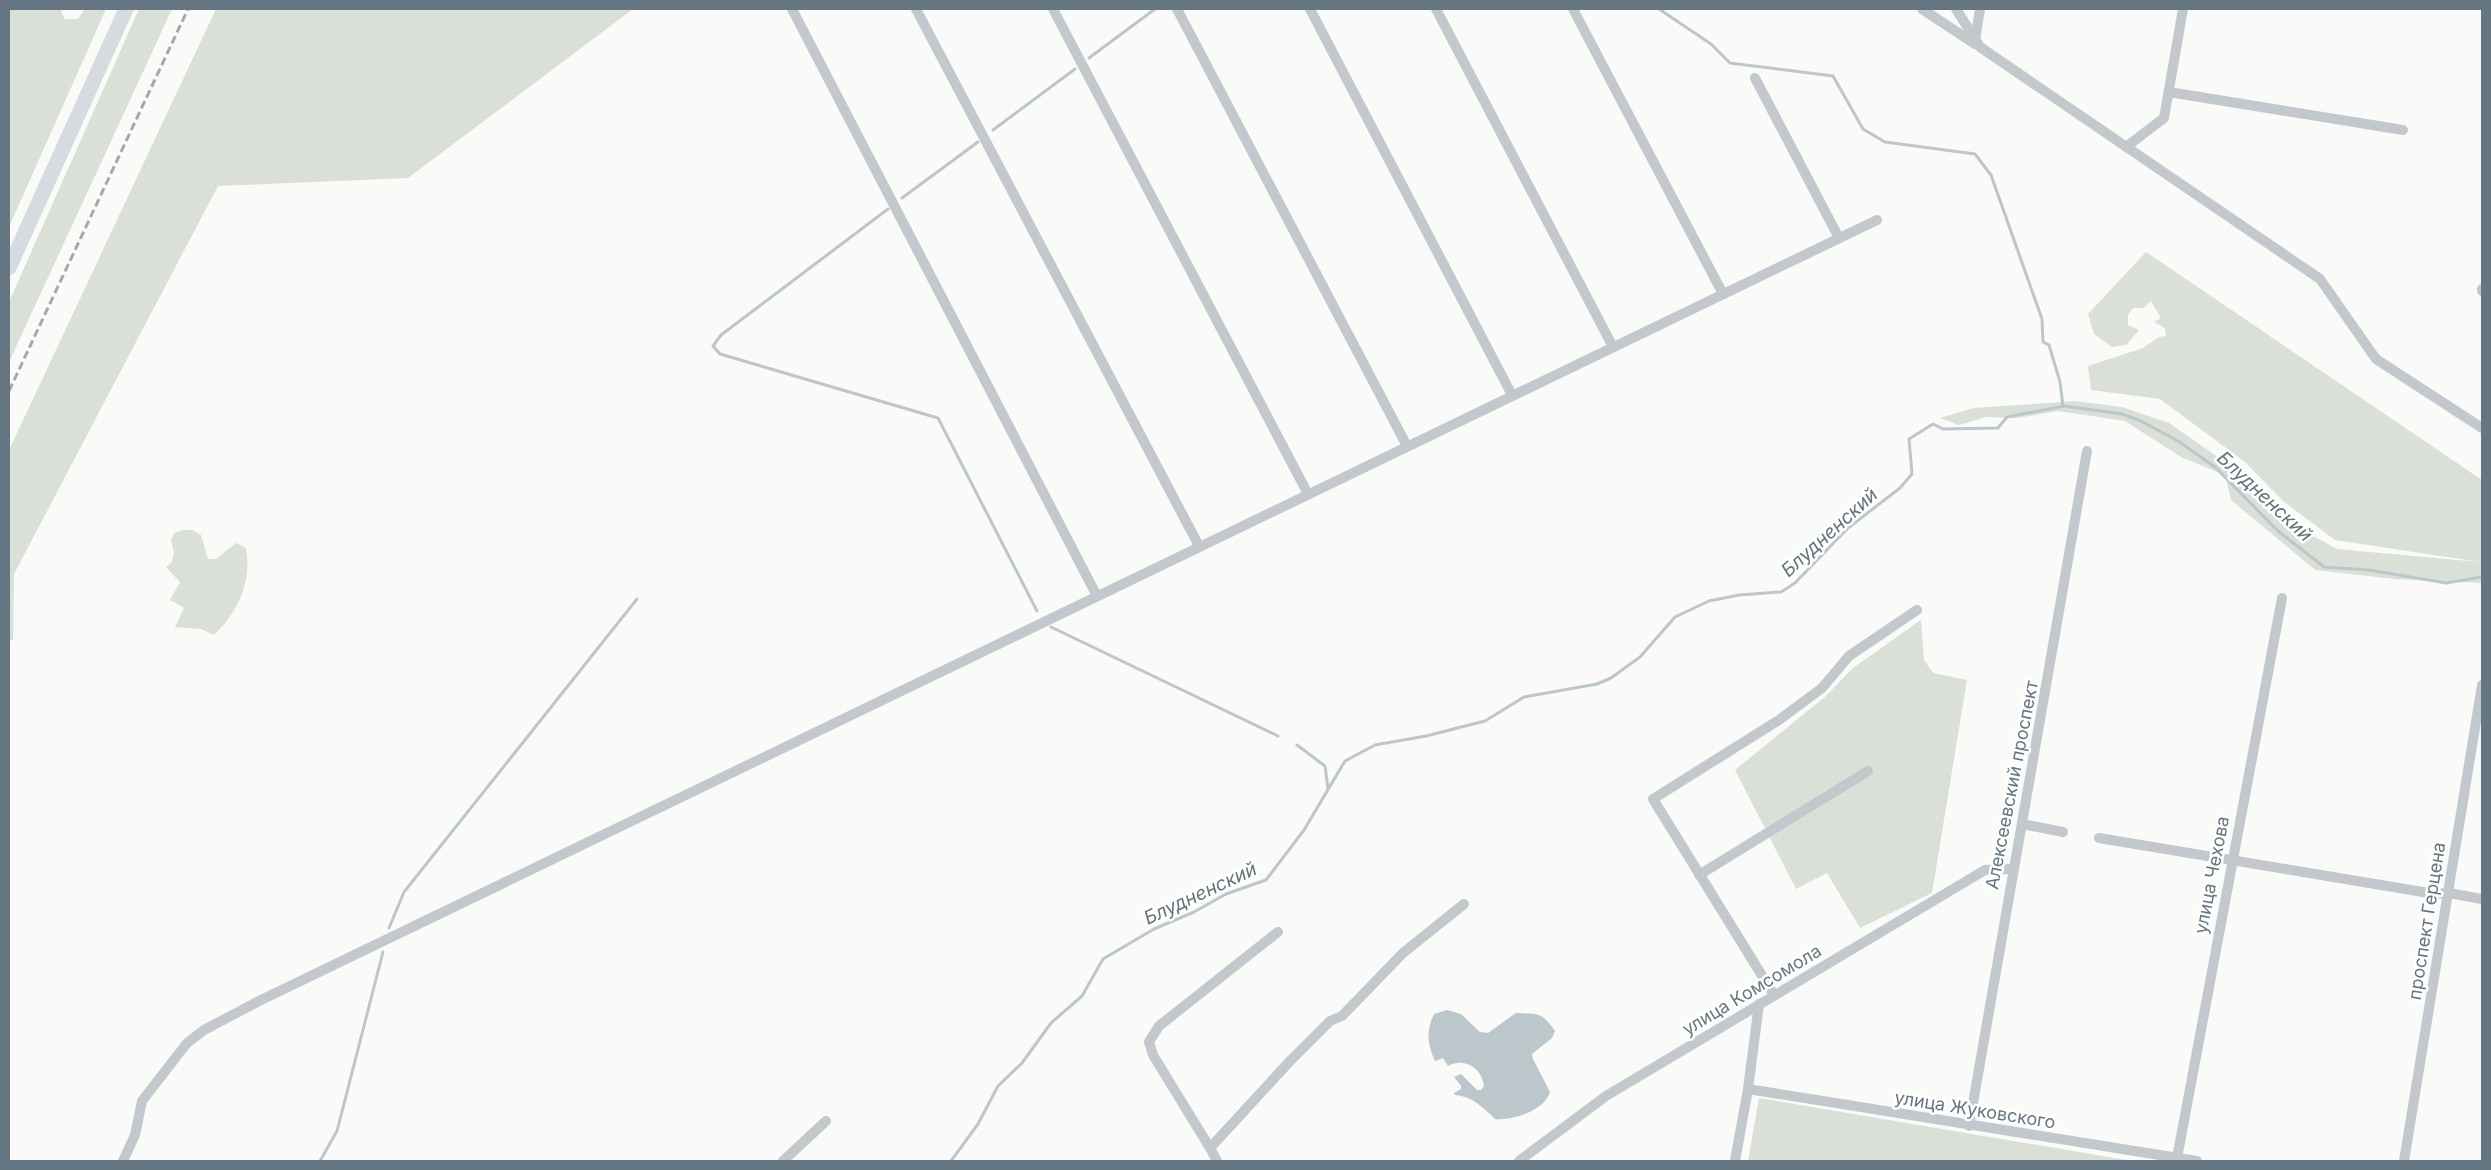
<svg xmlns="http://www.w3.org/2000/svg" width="2491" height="1170" font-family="Inter,sans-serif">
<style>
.green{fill:#dadfd7}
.water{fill:#bbc7cb}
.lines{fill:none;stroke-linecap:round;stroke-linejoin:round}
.stream{stroke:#bbc7cb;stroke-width:3}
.street{stroke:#c3c8cc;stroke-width:10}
.secondary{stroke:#d6dbdf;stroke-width:15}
.rail{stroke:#a2aab0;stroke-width:3;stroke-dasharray:8 4;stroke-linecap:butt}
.labels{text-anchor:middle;stroke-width:5;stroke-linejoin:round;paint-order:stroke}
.street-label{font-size:18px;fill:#657683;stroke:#fff}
.water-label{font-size:19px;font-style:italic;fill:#60757c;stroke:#fff}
</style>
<rect width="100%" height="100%" fill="#fafaf8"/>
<g class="green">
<polygon points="9,9 60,9 65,19 78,19 85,9 106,9 9,227"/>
<polygon points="139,9 172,9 9,362 9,302"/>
<polygon points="216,9 633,9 408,178 218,186 14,574 13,640 9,641 9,450"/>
<polygon points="2146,252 2482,480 2482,583 2394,579 2315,570 2231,500 2225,475 2181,457 2125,421 2059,411 2017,418 1986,417 1959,425 1940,418 1974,408 2076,401 2122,407 2169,423 2238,471 2272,513 2337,549 2480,562 2335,540 2283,501 2245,462 2160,399 2091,390 2088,366 2143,348 2159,337 2166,336 2165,328 2154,322 2161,318 2151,301 2143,308 2133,308 2128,315 2128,325 2139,330 2126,345 2112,347 2094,334 2088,314"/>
<path d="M 183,530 L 192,530 L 201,535 L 208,559 L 216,559 L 236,543 L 246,548 C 252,582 238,612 214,635 L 201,629 L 175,627 L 184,608 L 170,600 L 180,582 L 166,567 L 172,562 L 174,553 L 171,540 L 174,533 Z"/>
<polygon points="1921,620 1924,660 1933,673 1967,680 1932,893 1860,928 1827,873 1796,889 1735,770 1826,696 1853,668"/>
<polygon points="1759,1098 2132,1161 1748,1161"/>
</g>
<path class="water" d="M 1447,1010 L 1461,1014 L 1480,1032 L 1488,1033 L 1516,1013 C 1538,1014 1542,1012 1555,1031 L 1552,1038 L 1532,1054 L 1533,1059 L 1550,1092 C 1545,1110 1513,1121 1495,1119 C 1482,1107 1474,1097 1455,1095 L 1454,1093 L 1461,1089 L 1461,1086 L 1454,1077 L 1461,1074 L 1477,1090 L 1481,1090 L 1484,1086 C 1482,1068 1464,1057 1448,1066 L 1443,1058 L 1435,1061 C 1427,1044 1426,1031 1434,1014 Z"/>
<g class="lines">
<g class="stream">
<polyline points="1659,9 1711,44 1730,63 1833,76 1863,129 1885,142 1975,154 1991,175 2042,319 2043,342 2049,345 2060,382 2063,406"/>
<polyline points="1089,58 1155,9"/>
<polyline points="993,130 1075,69"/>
<polyline points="902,198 978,142"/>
<polyline points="888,209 721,335 713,346 720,354 938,418 1037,611"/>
<polyline points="1051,627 1278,736"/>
<polyline points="1297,745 1325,766 1328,789"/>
<polyline points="389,928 404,892 637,599"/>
<polyline points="320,1161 337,1131 383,952"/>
<polyline points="951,1161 978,1124 998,1086 1022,1063 1051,1023 1082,996 1103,959 1154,929 1194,912 1226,894 1266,880 1304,830 1345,761 1375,745 1426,736 1485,721 1524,697 1597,684 1611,678 1640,657 1675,617 1709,601 1739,595 1781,592 1795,583 1848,528 1900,488 1912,474 1909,439 1933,424 1943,429 1998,428 2007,417 2064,406 2122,414 2139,420 2178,441 2215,467 2278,531 2324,567 2369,570 2446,583 2482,577"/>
</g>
<g class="street">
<polyline points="792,9 1097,596"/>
<polyline points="916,9 1199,546"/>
<polyline points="1053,9 1308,494"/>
<polyline points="1177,9 1407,446"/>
<polyline points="1310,9 1512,395"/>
<polyline points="1436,9 1613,347"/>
<polyline points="1573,9 1723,294"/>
<polyline points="1922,9 1975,44"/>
<polyline points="1956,9 1980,47 2320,279 2376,359 2482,428"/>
<polyline points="1975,40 1980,9"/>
<polyline points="1755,78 1839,238"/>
<polyline points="2169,92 2403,130"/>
<polyline points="2126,147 2164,118 2183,9"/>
<polyline points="2482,289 2482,291"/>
<polyline points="2022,824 2063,832"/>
<polyline points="2099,838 2435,894 2449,893 2482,899"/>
<polyline points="1699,875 1868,771"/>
<polyline points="1774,995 1653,799 1779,720 1822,688 1849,656 1917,610"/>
<polyline points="1748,1089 2197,1161"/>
<polyline points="1969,1126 2087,451"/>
<polyline points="1210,1148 1153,1055 1149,1042 1159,1026 1278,932"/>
<polyline points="2177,1158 2282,598"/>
<polyline points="123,1161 135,1135 142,1101 187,1043 204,1030 259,1001 1877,220"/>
<polyline points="783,1161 826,1121"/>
<polyline points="1217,1161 1210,1148 1290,1061 1330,1021 1342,1016 1403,953 1464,904"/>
<polyline points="1519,1161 1606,1096 1985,870 2012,869"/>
<polyline points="1735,1161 1748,1089 1759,1004"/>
<polyline points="2404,1161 2482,685"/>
</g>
<polyline class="secondary" points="9,268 126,9"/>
<polyline class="rail" points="9,391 188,9"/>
</g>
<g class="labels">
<g class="street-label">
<text transform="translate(2012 785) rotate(-79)" y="6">Алексеевский проспект</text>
<text transform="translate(2212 875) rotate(-79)" y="6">улица Чехова</text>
<text transform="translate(2427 921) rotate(-81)" y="6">проспект Герцена</text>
<text transform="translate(1752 990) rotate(-31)" y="6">улица Комсомола</text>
<text transform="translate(1975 1110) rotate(9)" y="6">улица Жуковского</text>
</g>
<g class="water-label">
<text transform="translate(2265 496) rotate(43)" y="7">Блудненский</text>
<text transform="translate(1829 532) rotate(-42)" y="7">Блудненский</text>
<text transform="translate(1200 893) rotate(-25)" y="7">Блудненский</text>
</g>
</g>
<rect width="2491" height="1170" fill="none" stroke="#657683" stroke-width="20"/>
</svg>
